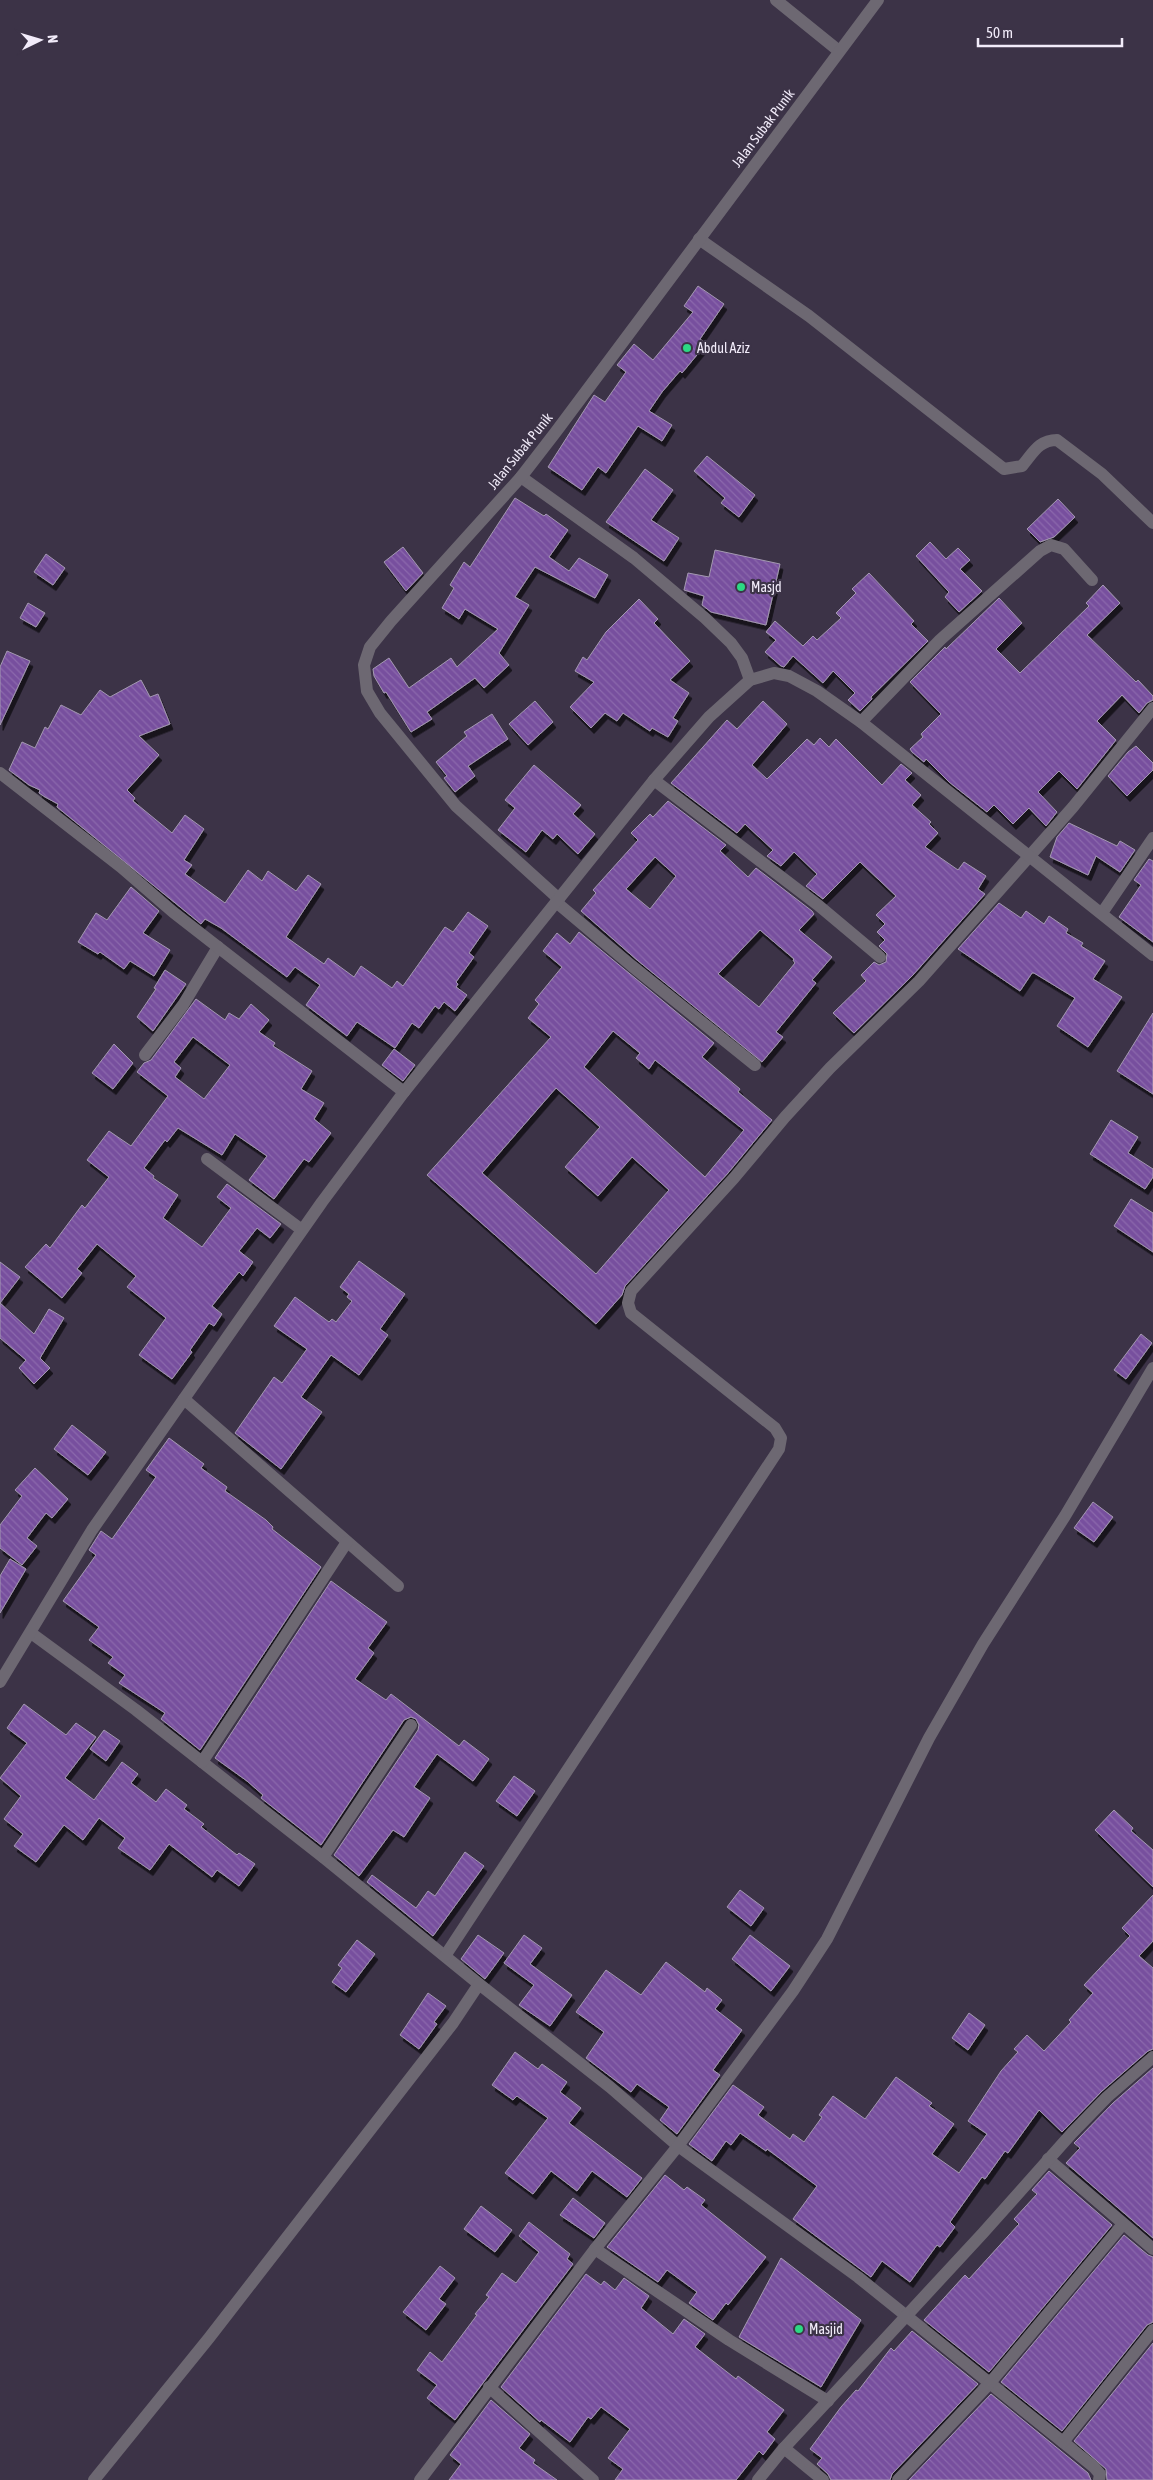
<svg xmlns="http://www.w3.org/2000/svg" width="1153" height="2480" font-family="'Asap Condensed',sans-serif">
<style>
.building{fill:url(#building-back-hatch);stroke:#a499b1;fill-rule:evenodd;filter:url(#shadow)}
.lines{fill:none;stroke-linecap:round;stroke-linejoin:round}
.minor{stroke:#6d6872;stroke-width:12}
.tertiary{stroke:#6d6872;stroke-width:12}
.poi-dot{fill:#2cd884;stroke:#3c3347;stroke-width:2}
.labels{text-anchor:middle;stroke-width:4.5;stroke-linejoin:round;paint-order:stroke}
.street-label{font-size:14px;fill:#f2ecfa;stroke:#3c3347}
.poi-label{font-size:14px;fill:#f2ecfa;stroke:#3c3347;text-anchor:start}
</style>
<defs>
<pattern id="building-back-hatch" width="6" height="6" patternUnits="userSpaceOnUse" patternTransform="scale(1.25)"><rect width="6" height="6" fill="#774f9e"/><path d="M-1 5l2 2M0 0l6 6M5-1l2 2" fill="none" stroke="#8b68ac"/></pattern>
<filter id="shadow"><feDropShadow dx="3" dy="5.5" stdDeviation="0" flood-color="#0009"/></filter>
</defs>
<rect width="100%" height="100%" fill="#3c3347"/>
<g class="building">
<polygon points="698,286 724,304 700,339 706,344 682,373 680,371 662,392 649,411 672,425 662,441 638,426 606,473 598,467 582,490 548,467 594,395 605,402 626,372 617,365 634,344 653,360 693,312 684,306"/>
<polygon points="707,456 755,495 739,517 721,503 725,498 694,471"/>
<polygon points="645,469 673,490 651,520 679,538 664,561 606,522"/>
<polygon points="515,498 544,516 546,514 568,530 549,557 569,571 579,558 608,575 595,598 535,567 515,597 529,605 499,653 509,665 484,688 475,678 427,712 432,719 411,732 386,692 384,693 374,676 373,669 389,658 409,688 451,658 457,667 498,629 465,609 459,619 442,608 454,588 450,585 464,562 470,567"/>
<polygon points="1058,499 1075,517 1054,537 1040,542 1027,529"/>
<polygon points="930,542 946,559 958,548 970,560 960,569 982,591 959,612 945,597 949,592 916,556"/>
<polygon points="403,547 423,573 406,591 384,562"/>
<polygon points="715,550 780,564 766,625 711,612 702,605 704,596 684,590 688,573 709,577"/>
<polygon points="46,554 65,568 53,585 34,572"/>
<polygon points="869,573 914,621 911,624 928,641 871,697 872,699 860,711 848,700 855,693 833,671 823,683 793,656 784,667 781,666 765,652 776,640 766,632 775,621 803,646 813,636 817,640 841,618 836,613 856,593 852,589"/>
<polygon points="1103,585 1120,603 1087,635 1136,682 1138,680 1153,696 1153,700 1147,703 1139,713 1122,695 1097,721 1116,740 1077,789 1059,771 1038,792 1057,812 1046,826 1029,808 1013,824 994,805 987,812 949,782 926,759 924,762 912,752 910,749 923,737 921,734 941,714 910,682 945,647 946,649 999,598 1022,623 996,649 1020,673 1089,606 1086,603"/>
<polygon points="639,599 658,619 654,623 690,661 670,680 689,693 673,718 678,721 668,737 652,728 650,731 623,713 617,721 605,713 591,728 570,707 594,682 575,671 583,657 587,660 606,632"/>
<polygon points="28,603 45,613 36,627 20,618"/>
<polygon points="7,651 30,661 0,725 0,667"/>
<polygon points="141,680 150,697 158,694 170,724 139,736 159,755 127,790 135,798 133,801 172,833 185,815 204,829 184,860 192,865 185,874 225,903 248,870 262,881 268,871 296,891 308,875 321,884 286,937 324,964 328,958 354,977 361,966 392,988 397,981 403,986 445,927 453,932 468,912 488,926 469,953 474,957 456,982 458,984 456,987 467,995 455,1011 444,1002 439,1009 435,1006 419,1028 412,1023 395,1048 357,1022 347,1036 306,1005 320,985 295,967 287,977 221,928 205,919 201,924 57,807 58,804 45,797 39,793 40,790 29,785 9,770 22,742 35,748 45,727 48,729 61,705 81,715 100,690 110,697"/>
<polygon points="535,701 553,722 528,745 509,724"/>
<polygon points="763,701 787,724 752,765 767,779 807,739 814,745 820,738 829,747 836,739 882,785 901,764 912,773 905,780 921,795 912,805 931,822 929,824 938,833 925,847 958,870 964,862 986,876 978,889 985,894 913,975 854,1033 833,1013 866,981 861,975 874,962 879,965 886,962 887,954 879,946 885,940 877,932 885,924 876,915 896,896 860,862 823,899 806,886 817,874 794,852 781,866 767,856 773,850 745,824 737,833 671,783 727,720 737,729"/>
<polygon points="492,714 508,739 468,766 475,776 455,792 444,778 447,776 436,762 467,736 464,732"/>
<polygon points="1136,746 1153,763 1153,770 1127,796 1108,776 1128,752"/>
<polygon points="534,765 581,805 573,814 595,834 578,854 557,834 553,839 542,830 526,852 498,830 515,808 505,800"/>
<path d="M 668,801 L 726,845 L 720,851 L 748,877 L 756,868 L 812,911 L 814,914 L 799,930 L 832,957 L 812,980 L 816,983 L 776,1032 L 783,1037 L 762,1062 L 637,960 L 581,911 L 596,893 L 593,890 L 638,840 L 631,833 L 650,814 L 653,817 ZM 655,857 L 676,876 L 650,909 L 626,889 ZM 760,930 L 794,959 L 793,960 L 795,963 L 759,1007 L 718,974 Z"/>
<polygon points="1069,823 1117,846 1120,841 1135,850 1120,872 1096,856 1088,875 1050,857 1057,837"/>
<polygon points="1149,859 1153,861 1153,942 1119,917 1141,885 1134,880"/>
<polygon points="131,887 159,911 143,933 170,950 154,976 130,961 124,969 100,952 98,954 78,942 96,913 107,920"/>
<polygon points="999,903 1021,918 1026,911 1044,924 1049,916 1068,929 1066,933 1083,943 1081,946 1105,961 1093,979 1122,997 1088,1047 1057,1026 1075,998 1034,973 1032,973 1020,991 958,949"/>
<path d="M 579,932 L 714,1043 L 702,1057 L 740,1089 L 738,1092 L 772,1120 L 728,1173 L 625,1286 L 622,1295 L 596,1324 L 427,1175 L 551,1037 L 528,1018 L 539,1004 L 535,1000 L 562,967 L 543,951 L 557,933 L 570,944 ZM 613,1031 L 640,1053 L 636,1058 L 649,1069 L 655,1060 L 744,1130 L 705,1177 L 584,1067 ZM 556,1088 L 600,1127 L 565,1167 L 598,1196 L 632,1157 L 669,1190 L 596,1274 L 482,1173 Z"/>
<polygon points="165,970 186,984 153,1031 137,1017 156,989 154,988"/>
<path d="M 196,999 L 225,1020 L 229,1013 L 239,1019 L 251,1004 L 269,1020 L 259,1032 L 275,1043 L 273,1046 L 312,1071 L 301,1089 L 324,1103 L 314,1119 L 331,1133 L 309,1162 L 304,1159 L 274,1199 L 249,1180 L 267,1156 L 235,1134 L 222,1155 L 178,1128 L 167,1142 L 165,1140 L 144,1168 L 154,1176 L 153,1178 L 178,1195 L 163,1218 L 202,1247 L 231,1208 L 217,1197 L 227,1184 L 281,1224 L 270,1238 L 257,1228 L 239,1251 L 253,1262 L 243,1276 L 239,1272 L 212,1306 L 222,1314 L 214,1326 L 209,1323 L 190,1350 L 192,1352 L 172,1379 L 139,1355 L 166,1318 L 127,1287 L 136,1276 L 97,1244 L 77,1269 L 82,1273 L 62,1298 L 25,1267 L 46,1244 L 50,1248 L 82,1205 L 85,1208 L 109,1177 L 87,1160 L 109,1131 L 131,1146 L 168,1096 L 137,1072 L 144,1063 L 151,1060 ZM 193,1037 L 230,1065 L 204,1099 L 175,1077 L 181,1068 L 174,1062 Z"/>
<polygon points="1153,1013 1153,1094 1117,1071"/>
<polygon points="114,1044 133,1063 113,1089 92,1073"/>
<polygon points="394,1049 415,1065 403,1081 382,1065"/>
<polygon points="1111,1120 1138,1137 1128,1153 1153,1169 1153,1177 1145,1189 1090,1154"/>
<polygon points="1131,1199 1153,1213 1153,1252 1114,1226"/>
<polygon points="359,1261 405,1294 380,1329 388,1335 359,1375 331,1355 301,1397 322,1412 281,1469 235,1433 274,1377 282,1383 307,1349 274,1326 295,1297 329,1322 332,1319 336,1322 352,1301 347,1297 349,1294 340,1287"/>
<polygon points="0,1262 20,1277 0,1303 34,1334 49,1309 64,1318 40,1358 50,1368 34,1384 19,1368 26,1360 0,1338"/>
<polygon points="1141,1334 1152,1343 1126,1379 1114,1370"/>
<polygon points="72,1425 106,1452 88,1475 54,1449"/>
<polygon points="169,1438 204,1464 201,1468 227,1487 225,1491 266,1520 273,1527 272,1529 321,1567 200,1750 161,1719 165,1713 119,1683 125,1675 108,1663 113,1657 89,1640 99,1627 63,1601 96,1555 89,1550 101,1531 112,1539 156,1477 146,1470"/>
<polygon points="35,1468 68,1499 52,1518 46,1513 27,1538 37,1546 22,1565 0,1548 0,1525 22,1496 15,1490"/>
<polygon points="1093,1502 1113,1517 1094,1542 1074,1528"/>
<polygon points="10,1559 26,1569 0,1613 0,1576"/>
<polygon points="331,1581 387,1622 368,1648 374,1653 355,1679 386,1700 391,1694 459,1746 464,1740 489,1759 473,1781 437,1754 414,1787 430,1798 404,1837 393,1830 359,1876 334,1855 418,1730 419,1725 416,1719 411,1717 404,1720 321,1845 261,1798 263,1795 247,1781 215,1758"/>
<polygon points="24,1704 66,1735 76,1723 96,1737 65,1778 94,1800 122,1762 138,1774 131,1783 156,1802 166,1789 187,1805 184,1809 204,1824 201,1827 237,1855 239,1853 255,1864 239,1886 217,1870 212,1877 169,1844 150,1870 118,1848 125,1838 99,1818 83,1840 64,1825 36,1862 14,1846 23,1834 4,1819 21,1796 0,1778 27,1743 7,1728"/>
<polygon points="104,1730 120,1741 106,1761 90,1749"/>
<polygon points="514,1776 535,1791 517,1816 496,1801"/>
<polygon points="1114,1810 1133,1828 1131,1831 1153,1850 1153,1887 1095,1830"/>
<polygon points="465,1852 484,1866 433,1936 367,1882 372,1875 416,1908 428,1891 435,1896"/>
<polygon points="740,1890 764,1908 751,1926 727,1907"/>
<polygon points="1153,1895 1153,1941 1139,1956 1153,1968 1153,2049 1148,2051 1102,2091 1062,2132 1039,2110 1008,2153 1005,2151 985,2179 982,2177 950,2222 955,2227 940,2247 937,2245 910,2282 882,2261 871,2277 793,2219 817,2186 767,2149 766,2151 740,2133 731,2145 726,2141 712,2161 689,2144 733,2085 764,2107 758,2115 790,2139 793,2134 804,2142 822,2117 819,2115 833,2096 865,2119 896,2077 932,2103 929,2106 954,2124 932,2154 959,2173 987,2134 968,2121 1001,2071 1018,2052 1014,2049 1027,2035 1044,2051 1071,2022 1069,2020 1093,1993 1084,1985 1130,1936 1122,1928"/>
<polygon points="478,1935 504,1953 485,1979 461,1959"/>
<polygon points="524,1935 542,1948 530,1964 572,1995 550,2026 519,2005 534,1985 504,1963"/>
<polygon points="750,1935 790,1966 771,1991 732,1959"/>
<polygon points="357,1940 375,1954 346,1992 332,1982 342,1968 338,1965"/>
<polygon points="666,1962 705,1992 707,1988 722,2000 715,2009 742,2030 713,2070 720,2075 677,2134 660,2120 669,2107 637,2084 631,2092 586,2058 604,2032 576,2012 606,1970 641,1995"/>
<polygon points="428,1993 446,2006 434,2022 437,2024 419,2049 400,2035"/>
<polygon points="969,2013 985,2025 968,2050 952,2038"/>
<polygon points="515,2052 538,2069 542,2064 567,2082 560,2092 581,2108 569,2123 642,2178 627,2197 592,2171 577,2191 551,2171 533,2194 505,2173 548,2118 517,2096 513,2100 492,2085"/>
<polygon points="1153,2068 1153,2238 1066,2163 1080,2148 1074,2143 1078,2139 1113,2103"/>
<polygon points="1049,2171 1112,2225 989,2372 924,2320 965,2275 969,2279 1019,2224 1014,2219 1037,2194 1032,2190"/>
<polygon points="665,2175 684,2190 687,2187 705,2200 701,2205 766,2257 728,2305 726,2303 713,2320 689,2303 697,2292 667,2270 658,2282 607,2247"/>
<polygon points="573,2198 605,2223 594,2238 560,2215"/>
<polygon points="481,2206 512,2230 495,2252 464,2229"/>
<polygon points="529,2222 570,2254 567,2259 573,2264 455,2420 427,2398 437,2385 417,2370 430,2352 442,2362 477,2315 475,2314 489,2297 486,2295 502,2273 516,2283 539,2252 519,2236"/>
<polygon points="1124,2235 1148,2255 1153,2257 1153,2322 1147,2325 1062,2431 1001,2382"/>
<polygon points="781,2258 861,2320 821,2387 739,2337"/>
<polygon points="440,2266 455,2278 439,2299 446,2304 426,2330 403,2312"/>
<polygon points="586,2274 601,2285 604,2281 615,2290 624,2278 649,2296 641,2308 673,2334 684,2319 705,2334 695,2347 736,2379 738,2376 784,2410 767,2432 775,2439 763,2455 759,2451 736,2480 615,2480 623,2469 608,2458 630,2429 601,2407 591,2419 588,2417 570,2442 541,2420 540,2422 501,2387"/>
<polygon points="912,2331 978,2384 892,2474 890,2480 831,2480 828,2474 817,2464 822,2458 810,2449 841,2407 856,2390 858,2391 891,2348 894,2351"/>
<polygon points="1153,2343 1153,2480 1107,2480 1106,2469 1074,2441"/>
<polygon points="991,2394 1088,2473 1091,2480 909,2480"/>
<polygon points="491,2400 530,2434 519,2448 535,2460 533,2463 557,2480 449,2480 461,2464 450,2455"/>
</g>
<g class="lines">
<g class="minor">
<polyline points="776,0 839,51"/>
<path d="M 699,239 L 809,316 L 1004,469 L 1022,466 C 1033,453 1039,440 1057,440 L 1102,474 L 1153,523"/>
<polyline points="521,477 634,558 705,618 731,643 742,658 750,680"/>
<polyline points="861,722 940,640 1040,551 1051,545 1064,549 1092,580"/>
<polyline points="654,780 818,905 880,957"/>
<polyline points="559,899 456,806 380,713 367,691 364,665 370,647 391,621 521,477 555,433 878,0"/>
<polyline points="556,902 632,966 755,1065"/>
<polyline points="1102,913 1153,838"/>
<polyline points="145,1055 183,1005 218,947"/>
<polyline points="207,1159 302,1230"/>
<polyline points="184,1399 398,1586"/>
<polyline points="31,1633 136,1710 323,1857 479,1984 610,2087 678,2146 858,2277 1094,2467 1100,2474 1099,2480"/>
<polyline points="202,1762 347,1542"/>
<polyline points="323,1857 411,1725"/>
<polyline points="445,1956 779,1449 781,1438 775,1428 631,1313 628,1303 631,1291 734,1178 785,1117 830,1068 919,981 1073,807 1153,708"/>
<polyline points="1048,2159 1153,2249"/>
<polyline points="595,2249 729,2340 828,2401"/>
<polyline points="489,2387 593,2480"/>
<polyline points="1063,2442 1153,2330"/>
<polyline points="784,2448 823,2480"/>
<polyline points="94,2480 209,2338 453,2023 479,1984"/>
<polyline points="420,2480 595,2249 678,2146 793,1991 827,1939 929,1738 983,1644 1065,1516 1153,1368"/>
<polyline points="758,2480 784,2448 983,2233 1072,2133 1107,2097 1153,2057"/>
<polyline points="898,2480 989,2384 1123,2224"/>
</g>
<g class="tertiary">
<polyline points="0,773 121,867 173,912 404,1092"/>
<polyline points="0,1682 92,1530 322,1202 404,1092 654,780 709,717 750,680 774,673 789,676 817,691 861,722 1153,955"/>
</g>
</g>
<g class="poi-dot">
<circle cx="687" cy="348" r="5"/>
<circle cx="741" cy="587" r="5"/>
<circle cx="799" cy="2329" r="5"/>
</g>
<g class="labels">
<g class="street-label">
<text transform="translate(763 128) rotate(-53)" y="5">Jalan Subak Punik</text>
<text transform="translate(520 451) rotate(-51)" y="5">Jalan Subak Punik</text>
</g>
<g class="poi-label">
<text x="697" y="353">Abdul Aziz</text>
<text x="751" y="592">Masjd</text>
<text x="809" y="2334">Masjid</text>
</g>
</g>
<g transform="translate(40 40) rotate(85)" stroke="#3c3347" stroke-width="4" paint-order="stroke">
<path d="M0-4L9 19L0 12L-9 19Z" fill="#f2ecfa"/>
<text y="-8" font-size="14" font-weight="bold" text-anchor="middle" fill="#f2ecfa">N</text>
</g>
<path d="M978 38v8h144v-8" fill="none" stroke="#f2ecfa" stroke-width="2.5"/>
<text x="986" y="38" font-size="15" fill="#f2ecfa" stroke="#3c3347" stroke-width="4" paint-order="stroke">50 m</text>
</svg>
